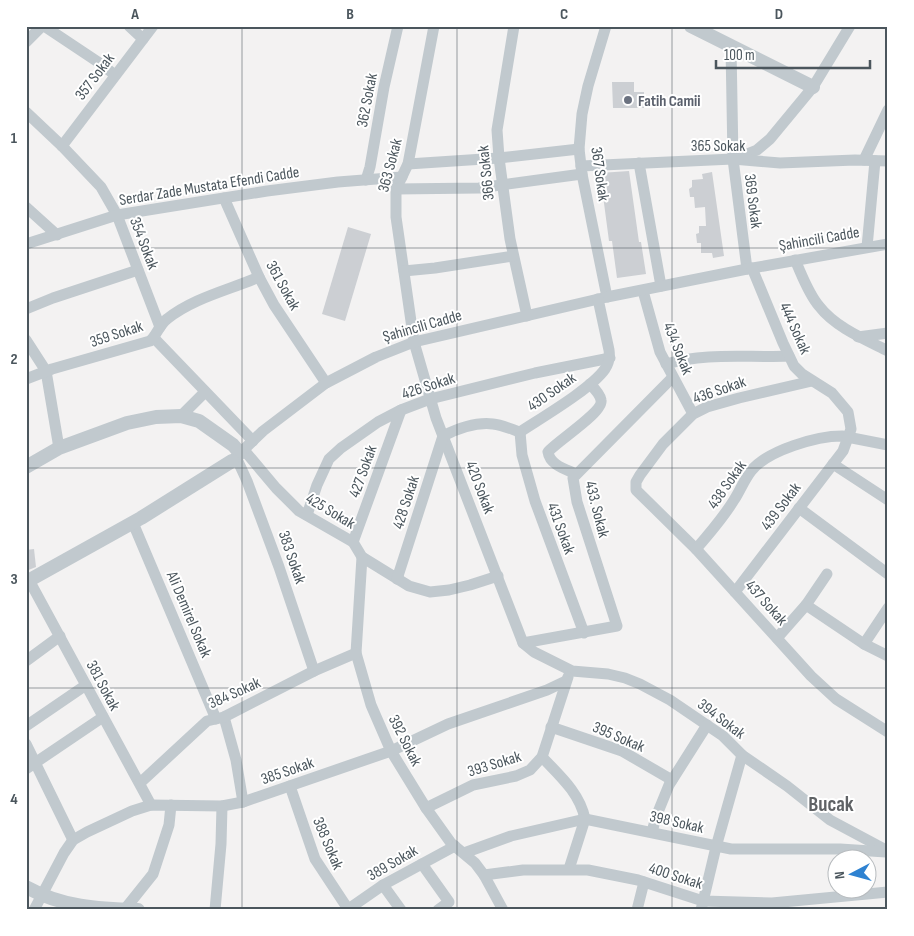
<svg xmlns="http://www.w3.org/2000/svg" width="914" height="936" font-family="'Sofia Sans Condensed',sans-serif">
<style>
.building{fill:#cccfd3}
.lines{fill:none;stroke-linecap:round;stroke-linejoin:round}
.minor{stroke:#c1c9ce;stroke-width:11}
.tertiary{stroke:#c1c9ce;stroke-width:14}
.grid{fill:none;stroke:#4b565d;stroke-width:1;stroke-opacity:0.55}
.worship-dot{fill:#6b7280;stroke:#fff;stroke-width:2}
.labels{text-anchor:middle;stroke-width:4;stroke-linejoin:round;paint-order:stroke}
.street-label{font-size:16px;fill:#4b565d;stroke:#fff}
.worship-label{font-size:16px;font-weight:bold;fill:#5b616d;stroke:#fff;text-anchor:start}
.district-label{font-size:21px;font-weight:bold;fill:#5f6265;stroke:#fff}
.neatline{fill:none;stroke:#4b565d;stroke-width:2}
.grid-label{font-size:16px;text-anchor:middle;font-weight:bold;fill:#4b565d}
</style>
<rect width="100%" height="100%" fill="#f3f2f2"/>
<g class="building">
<polygon points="612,82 634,82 634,92 644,92 644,108 613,108"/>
<polygon points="629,171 639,242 641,242 646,274 617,278 612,241 609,241 600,173"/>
<polygon points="712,172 724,256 713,258 712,253 701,253 701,243 697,243 696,234 699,233 699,226 706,226 705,207 695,208 694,197 690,197 689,189 692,187 692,180 703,179 702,174"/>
<polygon points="348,227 371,234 345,321 322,314"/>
<polygon points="34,549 36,567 26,571 26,550"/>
</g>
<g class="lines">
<g class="minor">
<polyline points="44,26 101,64 115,75"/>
<polyline points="129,26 143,39"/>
<polyline points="434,26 408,164 396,189 396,217 414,342 436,418 523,643 534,652 572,671 608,674 625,678 640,684 670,700 723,736 742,755 787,786 830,820 888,851"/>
<polyline points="514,26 497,130 499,158 510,239 527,316"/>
<polyline points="606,26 588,86 582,114 579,149 582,174 607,297"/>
<polyline points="26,42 42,26"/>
<polyline points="731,47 733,159 747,269"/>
<polyline points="26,112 62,146 101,187 117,215 160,327"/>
<polyline points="62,146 153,26"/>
<polyline points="737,158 757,150 770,139 813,87 850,26"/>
<polyline points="864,160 888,110"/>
<polyline points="639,163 661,286"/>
<polyline points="408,164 499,158 579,149"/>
<polyline points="581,166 733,159 780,163 855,160 888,161"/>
<polyline points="366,180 370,167 384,87 398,26"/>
<polyline points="396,189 479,188 582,174"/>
<polyline points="224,198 259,277 274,305 326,383"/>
<polyline points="26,207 57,235"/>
<polyline points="26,244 117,215 267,191 338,182 402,177"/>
<polyline points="867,247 875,161"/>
<path d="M 795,260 C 802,275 808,293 819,306 C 835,327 864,339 888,351"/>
<polyline points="404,271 435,268 513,256"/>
<polyline points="643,291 660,352 693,414"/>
<polyline points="26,309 53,298 138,270"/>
<polyline points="858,337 888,333"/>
<polyline points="154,338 253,441"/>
<polyline points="26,340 46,371 59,448"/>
<path d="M 666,364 C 707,352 748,358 789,356"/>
<path d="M 26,379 L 52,369 L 150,341 C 157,335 159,325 167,319 C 193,298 229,290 259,277"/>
<polyline points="812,381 739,398 707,407 693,414 663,444 640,475 636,482 636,490 696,549 811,676 836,699 888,732"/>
<polyline points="181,416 205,392"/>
<polyline points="520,432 522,455 535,501 584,633"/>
<polyline points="244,450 276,488 299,511 353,542 362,557 409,586 430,592 449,590 470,585 498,576"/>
<polyline points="236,457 247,481 279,567 314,671"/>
<polyline points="235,458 263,431 326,383 376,357 414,342 607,297 747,269 888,244"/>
<polyline points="833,464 888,500"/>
<path d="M 576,474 C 565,469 550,465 548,452 C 557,441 604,412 601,400 C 600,394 594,388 590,384"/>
<polyline points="799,508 888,574"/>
<polyline points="307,515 317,485 329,459 341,448 378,422 401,410 430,399 535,373 610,358"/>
<polyline points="133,523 216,719"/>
<polyline points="353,542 401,410"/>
<path d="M 696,549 C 710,533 723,518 734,500 C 740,491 744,480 751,471 C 768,450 817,436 842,436 L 888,445"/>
<polyline points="362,557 356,653 371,705 391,751 426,808 451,843 475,863 484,875 503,910"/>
<path d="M 397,579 L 443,436 C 457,429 477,422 493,424 C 502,425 511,429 520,432 C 541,418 591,389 605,369 C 609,363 610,357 609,350 L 598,299"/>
<polyline points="29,580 151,805"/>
<polyline points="735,592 843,451 851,429 848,412 832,393 802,374 794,366 783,343 752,268"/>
<polyline points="806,605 864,644 888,656"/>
<polyline points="777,638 806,605 827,574"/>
<polyline points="523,643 617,626 577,502 573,478 672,378"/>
<polyline points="864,644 888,608"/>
<polyline points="26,661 60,636"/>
<polyline points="224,717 236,760 243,802"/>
<polyline points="26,726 86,685"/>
<polyline points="551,727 622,751 672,780"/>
<polyline points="26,744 73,840"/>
<path d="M 542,757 C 559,775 580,793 585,819 L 569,869"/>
<polyline points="26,769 103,717"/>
<polyline points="140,783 207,721 224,717 314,671 356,653"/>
<polyline points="290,786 315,859 348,909"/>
<polyline points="426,808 473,785 516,776 530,770 542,757 568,677"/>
<polyline points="652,832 656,817 669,785 707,725"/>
<polyline points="464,853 511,836 585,819 731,849 840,849 886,852"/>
<polyline points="422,864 449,902 438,910"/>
<polyline points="484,875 523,870 588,870 638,880 703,901 772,903 888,892"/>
<polyline points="383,885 401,910"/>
<polyline points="125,909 153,874 169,825 171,805"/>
<polyline points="34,910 64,853 73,840 87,832 132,811 151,805 222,806 243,802 391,751 448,724 547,690 566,681"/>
<polyline points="215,910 221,844 222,806"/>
<polyline points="347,910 383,885 455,846"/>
<polyline points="637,910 644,882"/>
<polyline points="701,910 716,847 742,755"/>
</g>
<g class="tertiary">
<polyline points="691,26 813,87"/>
<polyline points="26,467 59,448 127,423 156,417 181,416 199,421 233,445 240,453"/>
<polyline points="26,582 141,518 232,461"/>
<path d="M 26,887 C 62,907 98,909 138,910"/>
</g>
</g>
<path class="grid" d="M 242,26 L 242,910M 457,26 L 457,910M 672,26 L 672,910M 26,248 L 888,248M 26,468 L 888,468M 26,688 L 888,688"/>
<circle class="worship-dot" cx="628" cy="100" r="5"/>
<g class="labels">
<g class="street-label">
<text transform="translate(94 76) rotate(-53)" y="6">357 Sokak</text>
<text transform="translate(366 100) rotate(-79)" y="6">362 Sokak</text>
<text x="718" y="151">365 Sokak</text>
<text transform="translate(389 165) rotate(-75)" y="6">363 Sokak</text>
<text transform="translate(485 173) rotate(-96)" y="6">366 Sokak</text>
<text transform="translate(601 174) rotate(82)" y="6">367 Sokak</text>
<text transform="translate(209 185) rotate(-9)" y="6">Serdar Zade Mustata Efendi Cadde</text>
<text transform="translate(754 201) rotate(83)" y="6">369 Sokak</text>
<text transform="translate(819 238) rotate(-10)" y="6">Şahincili Cadde</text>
<text transform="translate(145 243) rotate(69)" y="6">354 Sokak</text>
<text transform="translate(284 285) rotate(61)" y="6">361 Sokak</text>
<text transform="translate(422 325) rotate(-16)" y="6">Şahincili Cadde</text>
<text transform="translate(796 328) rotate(66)" y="6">444 Sokak</text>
<text transform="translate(116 333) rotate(-18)" y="6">359 Sokak</text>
<text transform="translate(679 348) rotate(68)" y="6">434 Sokak</text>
<text transform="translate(428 385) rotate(-18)" y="6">426 Sokak</text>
<text transform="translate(719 389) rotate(-19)" y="6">436 Sokak</text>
<text transform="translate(551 391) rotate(-35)" y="6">430 Sokak</text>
<text transform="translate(362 471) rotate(-70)" y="6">427 Sokak</text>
<text transform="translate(726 484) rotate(-55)" y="6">438 Sokak</text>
<text transform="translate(481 487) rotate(69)" y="6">420 Sokak</text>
<text transform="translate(405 502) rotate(-72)" y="6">428 Sokak</text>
<text transform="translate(780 506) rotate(-53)" y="6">439 Sokak</text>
<text transform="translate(598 509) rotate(76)" y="6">433. Sokak</text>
<text transform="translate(331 510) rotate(31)" y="6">425 Sokak</text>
<text transform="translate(562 528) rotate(70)" y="6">431 Sokak</text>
<text transform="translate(293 557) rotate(71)" y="6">383 Sokak</text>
<text transform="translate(767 602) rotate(48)" y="6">437 Sokak</text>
<text transform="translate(190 614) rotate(67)" y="6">Ali Demirel Sokak</text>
<text transform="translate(104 685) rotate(62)" y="6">381 Sokak</text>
<text transform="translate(234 692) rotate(-24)" y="6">384 Sokak</text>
<text transform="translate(722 718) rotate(37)" y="6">394 Sokak</text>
<text transform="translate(619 736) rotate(23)" y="6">395 Sokak</text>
<text transform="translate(406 740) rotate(63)" y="6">392 Sokak</text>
<text transform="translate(494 763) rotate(-17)" y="6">393 Sokak</text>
<text transform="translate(287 770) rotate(-19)" y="6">385 Sokak</text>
<text transform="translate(677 821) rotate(13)" y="6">398 Sokak</text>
<text transform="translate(329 843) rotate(67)" y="6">388 Sokak</text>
<text transform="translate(392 862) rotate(-30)" y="6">389 Sokak</text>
<text transform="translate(676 875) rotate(18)" y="6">400 Sokak</text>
</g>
<g class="worship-label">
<text x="638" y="106">Fatih Camii</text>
</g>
<g class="district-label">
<text x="831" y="811">Bucak</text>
</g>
</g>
<rect width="914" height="936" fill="none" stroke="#ffffff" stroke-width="55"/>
<g transform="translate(852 874) rotate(264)"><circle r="24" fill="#ffffff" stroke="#b7bbbe"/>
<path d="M0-4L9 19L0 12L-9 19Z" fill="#2e82d1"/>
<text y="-8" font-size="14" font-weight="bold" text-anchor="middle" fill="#4b565d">N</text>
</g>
<path d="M716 60v8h154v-8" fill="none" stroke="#4b565d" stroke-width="2.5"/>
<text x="724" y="60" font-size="15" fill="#4b565d" stroke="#ffffff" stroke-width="4" paint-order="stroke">100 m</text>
<rect x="28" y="28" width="858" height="880" class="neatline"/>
<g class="grid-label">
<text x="135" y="19">A</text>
<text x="350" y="19">B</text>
<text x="564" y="19">C</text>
<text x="779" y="19">D</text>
<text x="14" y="143">1</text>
<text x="14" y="364">2</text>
<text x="14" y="584">3</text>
<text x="14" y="804">4</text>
</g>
</svg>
